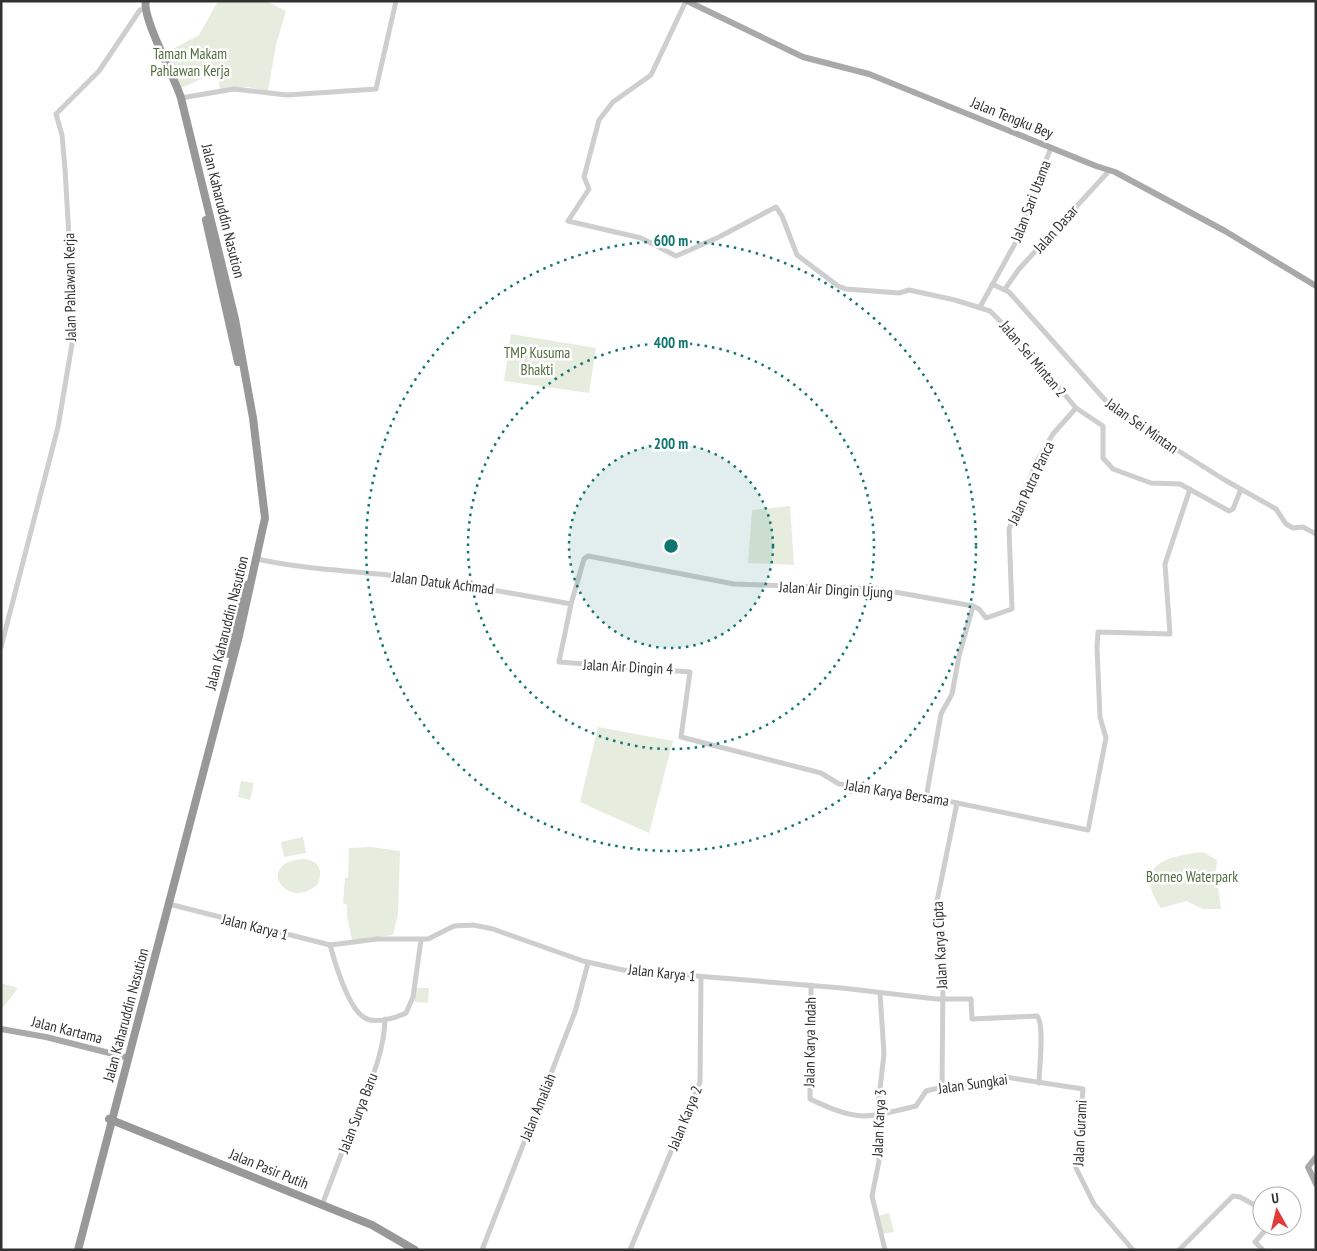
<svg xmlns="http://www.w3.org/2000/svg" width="1317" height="1251" font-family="'PT Sans Narrow',sans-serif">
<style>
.green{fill:#e6eddf}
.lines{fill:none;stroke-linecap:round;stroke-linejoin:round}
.minor{stroke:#cecece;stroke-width:5}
.major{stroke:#a9a9a9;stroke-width:6}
.highway{stroke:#989898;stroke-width:8}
.ring{fill:none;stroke:#0f766e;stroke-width:2.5;stroke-dasharray:2.5 5}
.labels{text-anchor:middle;stroke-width:5;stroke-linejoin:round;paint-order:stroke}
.park-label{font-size:15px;fill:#506c3e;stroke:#fff}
.street-label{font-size:15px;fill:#313131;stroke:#fff}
.centre{fill:#0f766e;stroke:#fff;stroke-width:2.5}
.ring-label{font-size:15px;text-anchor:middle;font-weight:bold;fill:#0f766e;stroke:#fff;stroke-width:5;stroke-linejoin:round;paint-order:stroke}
</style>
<rect width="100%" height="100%" fill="#fff"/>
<g class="green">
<polygon points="218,1 266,1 286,11 276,45 268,91 247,87 220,89 217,72 181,88 165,53 199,35"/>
<polygon points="511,334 596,348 589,393 504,381"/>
<polygon points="790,506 794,565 748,563 752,510"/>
<polygon points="598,727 673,741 649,833 580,802"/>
<polygon points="241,781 254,783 250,800 238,797"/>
<polygon points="303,837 306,853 284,857 281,842"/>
<polygon points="372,847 400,851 398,914 393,935 352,940 347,916 347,905 343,903 345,878 348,878 349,848"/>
<path d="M 1203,852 L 1217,860 L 1216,872 L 1221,909 L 1202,909 L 1187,901 L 1161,908 C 1132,865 1166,856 1203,852 Z"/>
<path d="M 304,859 C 319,860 323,871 318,884 C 287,913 253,862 304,859 Z"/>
<polygon points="1,983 18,988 1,1010"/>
<polygon points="415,988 429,988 428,1003 415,1002"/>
<polygon points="889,1213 894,1232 882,1234 877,1216"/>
</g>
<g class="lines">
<g class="minor">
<polyline points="686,1 651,75 613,102 599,120 584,177 589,189 568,221 641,238 676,256 719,237 776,207 782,216 797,255 838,286 846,289 899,293 909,290 955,300 990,311 1020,341 1076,408 1103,426 1103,458 1113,469 1151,483 1180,484 1229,511 1233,509 1241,489"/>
<polyline points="181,98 234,89 287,95 376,89 396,1"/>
<polyline points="992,284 1009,292 1114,410 1223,479 1276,509 1286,524 1293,528 1303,527 1316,534"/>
<polyline points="1005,289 1019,269 1109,171"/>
<polyline points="980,307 1023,229 1034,190 1051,148"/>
<polyline points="1076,408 1053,434 1037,461 1009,529 1012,609 986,618 979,609 973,606 878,589 734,584 588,556 584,559 571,604 559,662 690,672 681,737 821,773 839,784 894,790 1088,830 1106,738 1100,717 1097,648 1098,632 1170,634 1165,564 1190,489"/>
<path d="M 257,559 C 307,570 358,571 409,577 C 463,584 517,594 571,604"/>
<polyline points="1,647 58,427 72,344 73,306 65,169 62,135 56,114 99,71 140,10 145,9"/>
<polyline points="926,798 941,714 952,694 959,656 973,606"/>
<path d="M 169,904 L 330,945 L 377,939 L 428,939 L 454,926 L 473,925 L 493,929 L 583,961 L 623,970 L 842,988 L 936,999 L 971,999 L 972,1019 L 1037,1016 C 1045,1024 1039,1069 1039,1083"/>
<path d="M 330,945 C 335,963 348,1009 365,1018 C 375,1024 396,1018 406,1013 L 413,997 L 421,940"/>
<path d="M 811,985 L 810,1099 C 825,1106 844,1115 862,1116 C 879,1116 899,1110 916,1106 L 926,1091 C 952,1084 980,1084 1005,1077 L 1083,1089 L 1076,1168 L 1094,1204 L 1133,1250"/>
<polyline points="880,993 884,1054 877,1114 879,1161 872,1196 885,1250"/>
<polyline points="942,1087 943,981 937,901 957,803"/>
<path d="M 322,1205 C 332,1179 342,1152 352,1126 C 366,1091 384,1058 385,1019"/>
<polyline points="482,1250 575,1012 588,963"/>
<polyline points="630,1250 700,1082 701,978"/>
<polyline points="1179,1250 1233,1196 1240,1197 1262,1209"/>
<polyline points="1263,1250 1255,1242 1269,1226"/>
</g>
<g class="major">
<polyline points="687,1 803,57 869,74 1096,166 1115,172 1225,231 1316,286"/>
<polyline points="1,1029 46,1037 125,1057"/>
<polyline points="1316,1157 1308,1167 1316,1184"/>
</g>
<g class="highway">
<polyline points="206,220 238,362"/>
<polyline points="229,654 246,585"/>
<polyline points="109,1119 372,1225 415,1250"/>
<path d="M 78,1250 L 239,636 L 265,518 L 253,418 L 235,319 L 181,98 C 175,78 141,16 146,1"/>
</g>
</g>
<circle cx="671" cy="546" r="102" fill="#0f766e" fill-opacity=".12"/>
<g class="ring">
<circle cx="671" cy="546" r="102"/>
<circle cx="671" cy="546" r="203"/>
<circle cx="671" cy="546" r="305"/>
</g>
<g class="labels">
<g class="park-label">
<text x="190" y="59">Taman Makam<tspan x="190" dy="17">Pahlawan Kerja</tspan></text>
<text x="537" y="358">TMP Kusuma<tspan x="537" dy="17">Bhakti</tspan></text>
<text x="1192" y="882">Borneo Waterpark</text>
</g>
<g class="street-label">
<text transform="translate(1012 118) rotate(22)" y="5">Jalan Tengku Bey</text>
<text transform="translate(1031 201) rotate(-69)" y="5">Jalan Sari Utama</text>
<text transform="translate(223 211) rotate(76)" y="5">Jalan Kaharuddin Nasution</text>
<text transform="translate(1056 229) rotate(-48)" y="5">Jalan Dasar</text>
<text transform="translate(70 287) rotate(-91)" y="5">Jalan Pahlawan Kerja</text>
<text transform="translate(1033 359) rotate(50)" y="5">Jalan Sei Mintan 2</text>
<text transform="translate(1142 426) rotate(35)" y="5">Jalan Sei Mintan</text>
<text transform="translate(1031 483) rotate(-65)" y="5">Jalan Putra Panca</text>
<text transform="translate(443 583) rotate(7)" y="5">Jalan Datuk Achmad</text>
<text transform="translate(836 590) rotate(3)" y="5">Jalan Air Dingin Ujung</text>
<text transform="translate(227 623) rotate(-76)" y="5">Jalan Kaharuddin Nasution</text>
<text transform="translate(628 667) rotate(3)" y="5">Jalan Air Dingin 4</text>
<text transform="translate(897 793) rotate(9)" y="5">Jalan Karya Bersama</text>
<text transform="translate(255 927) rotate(14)" y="5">Jalan Karya 1</text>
<text transform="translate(940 945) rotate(-93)" y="5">Jalan Karya Cipta</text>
<text transform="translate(662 973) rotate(6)" y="5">Jalan Karya 1</text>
<text transform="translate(126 1015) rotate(-75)" y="5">Jalan Kaharuddin Nasution</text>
<text transform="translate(67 1030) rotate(14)" y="5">Jalan Kartama</text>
<text transform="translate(810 1042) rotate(-89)" y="5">Jalan Karya Indah</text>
<text transform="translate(973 1084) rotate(-8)" y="5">Jalan Sungkai</text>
<text transform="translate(538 1107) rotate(-68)" y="5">Jalan Amaliah</text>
<text transform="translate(358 1113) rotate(-69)" y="5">Jalan Surya Baru</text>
<text transform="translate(685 1118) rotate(-68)" y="5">Jalan Karya 2</text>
<text transform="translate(879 1123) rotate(-87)" y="5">Jalan Karya 3</text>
<text transform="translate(1080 1133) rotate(-87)" y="5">Jalan Gurami</text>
<text transform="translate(269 1169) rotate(22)" y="5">Jalan Pasir Putih</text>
</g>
</g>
<circle cx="671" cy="546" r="8" class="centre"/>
<g class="ring-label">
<text x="671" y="246">600 m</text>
<text x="671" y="348">400 m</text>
<text x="671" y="449">200 m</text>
</g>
<rect width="1317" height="1251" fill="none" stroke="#313131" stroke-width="5"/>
<g transform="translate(1277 1211) rotate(352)"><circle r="24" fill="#ffffff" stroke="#adadad"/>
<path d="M0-4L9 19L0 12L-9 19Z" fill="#e23a39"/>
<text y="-8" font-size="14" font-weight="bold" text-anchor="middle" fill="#313131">U</text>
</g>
</svg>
